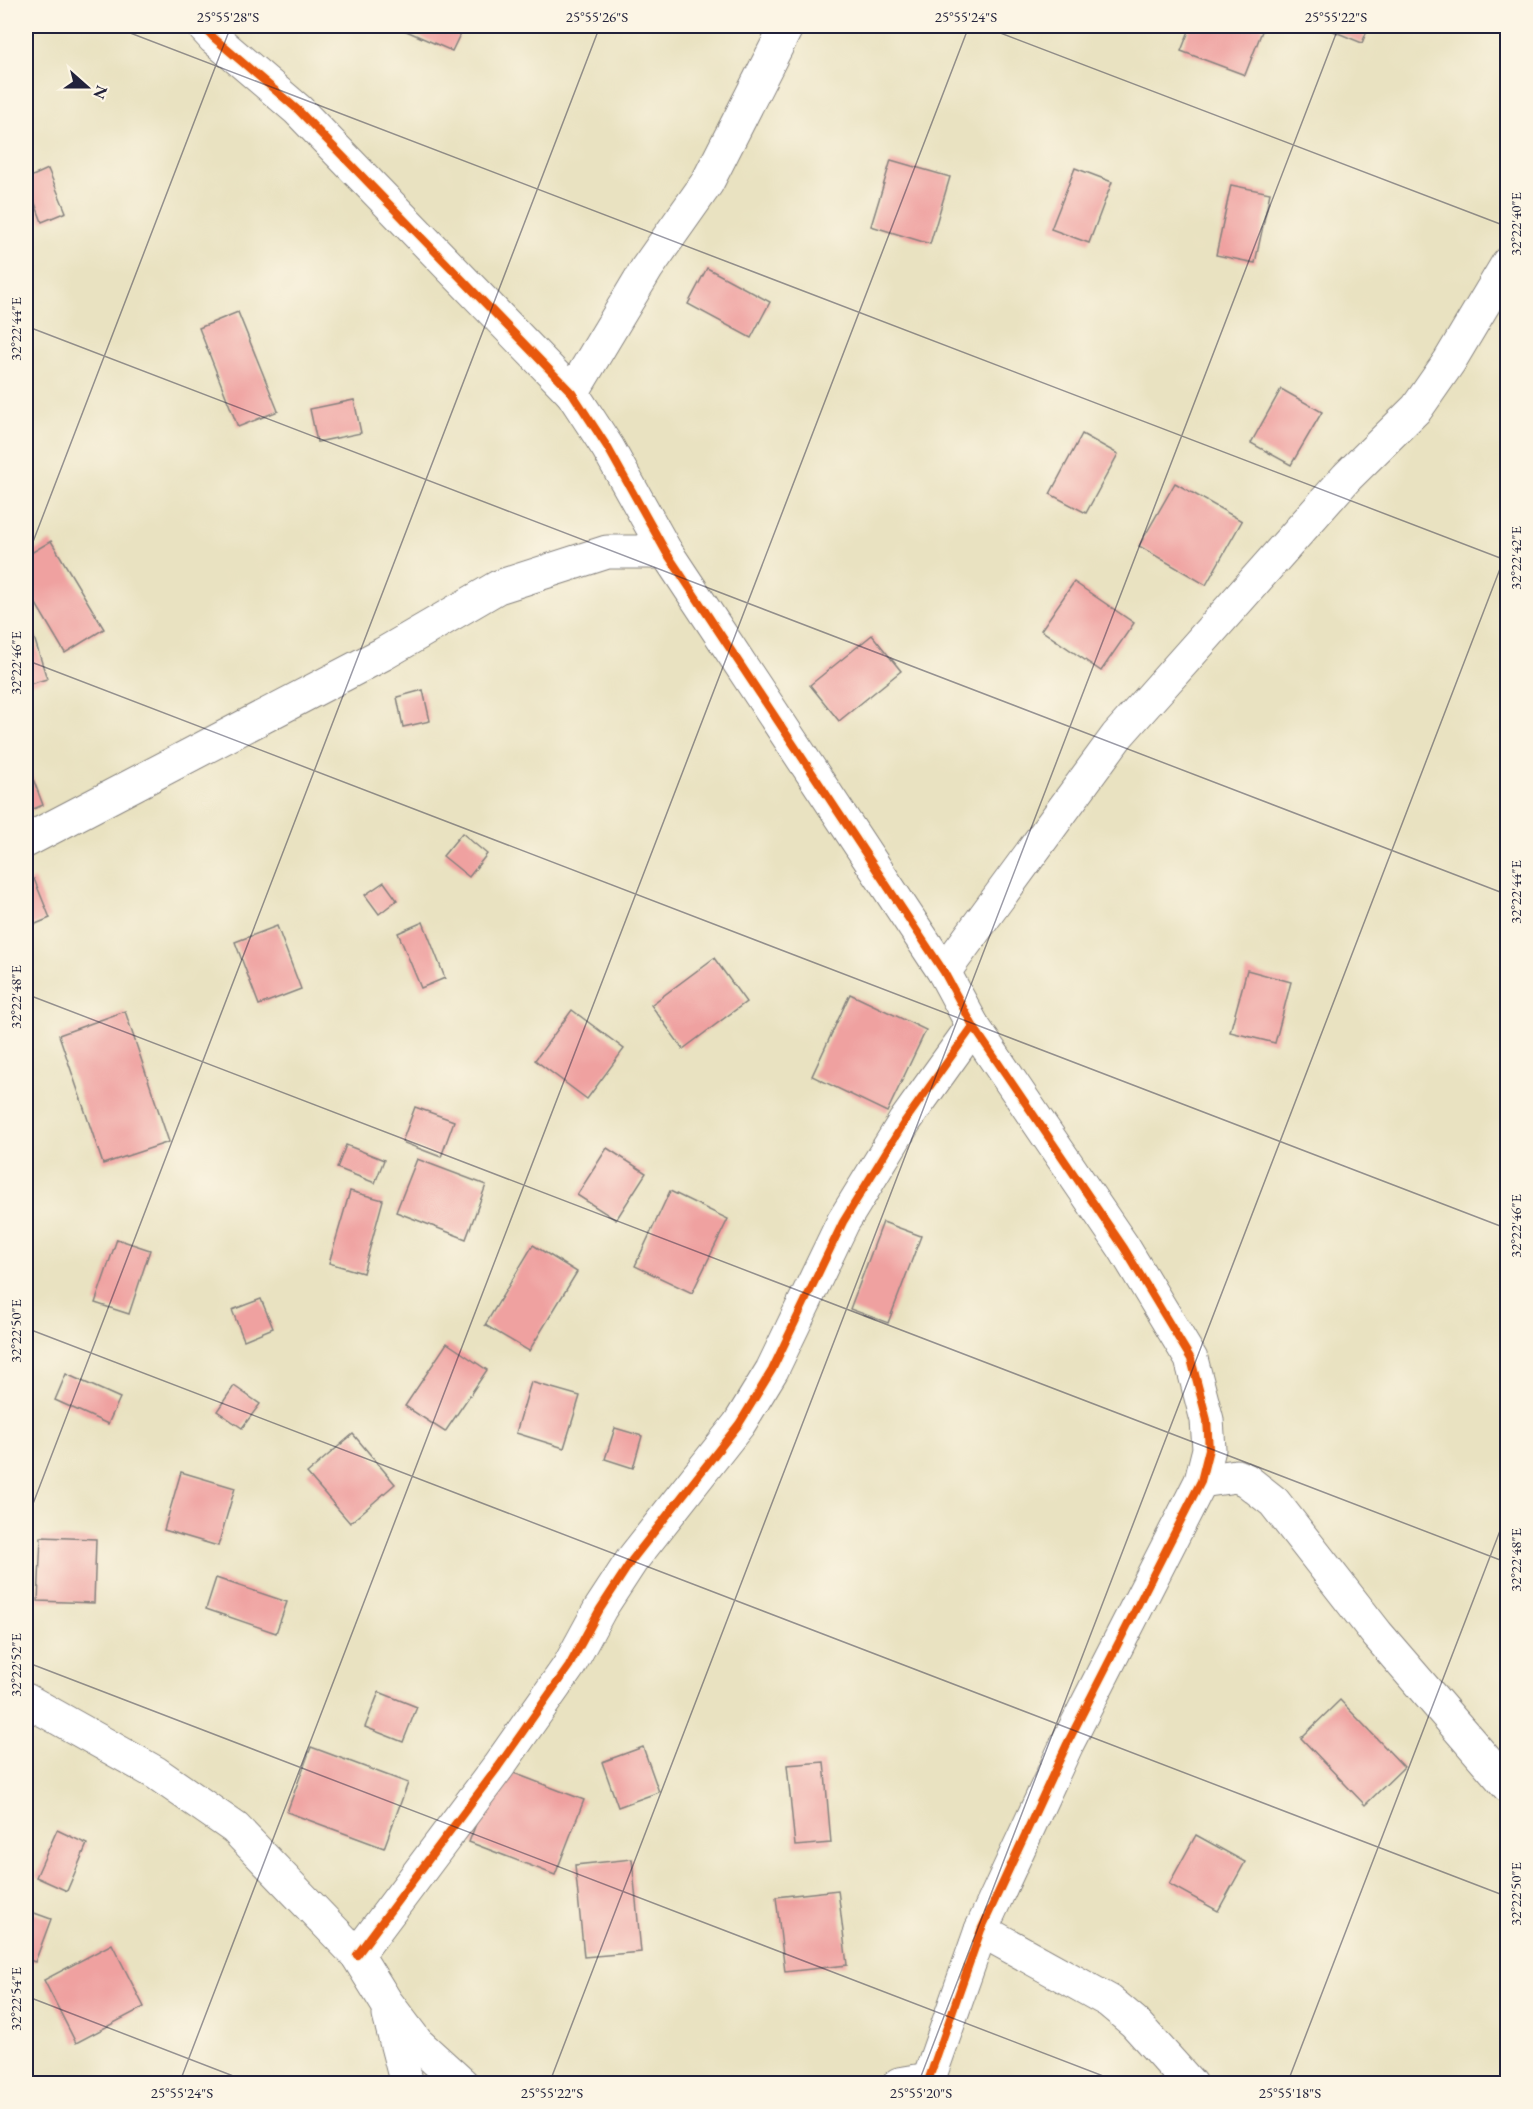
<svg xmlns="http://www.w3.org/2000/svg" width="1533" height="2109" font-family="'EB Garamond',serif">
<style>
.building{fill:#efa1a0}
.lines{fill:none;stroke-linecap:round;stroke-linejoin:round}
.street-casing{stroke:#86827e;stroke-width:35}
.secondary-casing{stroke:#86827e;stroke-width:35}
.street{stroke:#fff;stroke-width:33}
.secondary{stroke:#fff;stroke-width:33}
.cycleway-casing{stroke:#fcf5e5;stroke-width:11}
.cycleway{stroke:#e8590c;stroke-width:8}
.ticks{fill:none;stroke:#22223b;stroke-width:1.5;stroke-opacity:0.45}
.neatline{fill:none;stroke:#22223b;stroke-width:2}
.ticks-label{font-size:15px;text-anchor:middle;fill:#22223b}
</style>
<rect width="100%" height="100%" fill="#fcf5e5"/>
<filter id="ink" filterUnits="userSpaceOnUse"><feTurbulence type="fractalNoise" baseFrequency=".0167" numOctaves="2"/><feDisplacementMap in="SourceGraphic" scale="12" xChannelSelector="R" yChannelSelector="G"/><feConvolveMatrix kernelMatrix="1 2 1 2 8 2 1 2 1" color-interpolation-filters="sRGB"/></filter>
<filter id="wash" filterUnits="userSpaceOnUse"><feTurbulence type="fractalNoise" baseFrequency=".008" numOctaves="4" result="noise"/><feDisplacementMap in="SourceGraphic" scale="24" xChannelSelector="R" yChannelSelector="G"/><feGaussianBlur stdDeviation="1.35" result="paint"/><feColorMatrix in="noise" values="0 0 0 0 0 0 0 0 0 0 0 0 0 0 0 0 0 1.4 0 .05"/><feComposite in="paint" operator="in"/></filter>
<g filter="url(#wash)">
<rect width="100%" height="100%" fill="#e9e2c1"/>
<g id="blocks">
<g class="building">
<polygon points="395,26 464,26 452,51"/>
<polygon points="1191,26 1264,26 1245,75 1181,51"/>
<polygon points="1321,26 1369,26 1362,43"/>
<polygon points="891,160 950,177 930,244 871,226"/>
<polygon points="1075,168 1112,182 1089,243 1051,229"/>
<polygon points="48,169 66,212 42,222 26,179"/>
<polygon points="1231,185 1270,193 1255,263 1216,255"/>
<polygon points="707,268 770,302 751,338 688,304"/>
<polygon points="238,312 278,411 238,427 199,328"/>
<polygon points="1281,389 1322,412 1291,465 1251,443"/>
<polygon points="354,400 361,433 317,442 310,409"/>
<polygon points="1082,434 1118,454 1086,513 1050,494"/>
<polygon points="1175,483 1242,521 1206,585 1139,546"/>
<polygon points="51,541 104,629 65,653 26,587 26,556"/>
<polygon points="1074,582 1134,623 1101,671 1041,630"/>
<polygon points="32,631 47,679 26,685 26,633"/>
<polygon points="872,635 901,671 839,721 810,685"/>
<polygon points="423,690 430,721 403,727 397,697"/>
<polygon points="26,760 43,805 26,812"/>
<polygon points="462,833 487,854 469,877 443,856"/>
<polygon points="34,879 50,918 26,928 26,883"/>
<polygon points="384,882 397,900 379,914 365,895"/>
<polygon points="423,922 445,978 421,988 398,933"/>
<polygon points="277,926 301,989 259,1005 235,942"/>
<polygon points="714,958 746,1002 683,1049 651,1005"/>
<polygon points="1247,970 1291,982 1275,1043 1230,1032"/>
<polygon points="850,994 926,1030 887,1112 812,1076"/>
<polygon points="572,1010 624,1049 587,1099 535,1060"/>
<polygon points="125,1011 169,1142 103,1164 59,1035"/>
<polygon points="415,1107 454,1121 441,1157 402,1142"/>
<polygon points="346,1145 384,1160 375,1183 337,1168"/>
<polygon points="607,1148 646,1173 616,1220 577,1195"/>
<polygon points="417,1159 486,1185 466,1239 396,1212"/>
<polygon points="350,1191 383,1200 363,1273 329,1263"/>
<polygon points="670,1191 728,1219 692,1293 635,1266"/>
<polygon points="883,1222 921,1236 888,1323 850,1309"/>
<polygon points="117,1239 150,1250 129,1314 95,1303"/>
<polygon points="533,1245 577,1272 529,1351 485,1325"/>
<polygon points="261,1299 273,1328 244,1340 232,1310"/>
<polygon points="447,1343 487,1370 445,1432 405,1406"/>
<polygon points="66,1374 120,1398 108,1424 55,1400"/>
<polygon points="531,1382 580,1396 564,1448 516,1433"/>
<polygon points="234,1386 260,1404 242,1428 217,1411"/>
<polygon points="615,1428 642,1436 633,1468 605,1459"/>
<polygon points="353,1434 395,1484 350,1523 307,1473"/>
<polygon points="181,1472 235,1488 218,1546 164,1530"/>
<polygon points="41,1537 96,1539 94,1603 38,1601"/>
<polygon points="216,1578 287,1602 276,1633 206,1609"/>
<polygon points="379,1692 417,1707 403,1742 365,1727"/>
<polygon points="1340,1700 1404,1767 1365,1805 1301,1738"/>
<polygon points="311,1747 408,1783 384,1848 287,1812"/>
<polygon points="643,1747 659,1792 618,1807 602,1762"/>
<polygon points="824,1762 831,1843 795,1846 787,1765"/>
<polygon points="498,1767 584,1800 555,1875 469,1842"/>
<polygon points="57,1830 87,1844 67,1891 36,1877"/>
<polygon points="1196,1835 1245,1862 1218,1911 1169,1884"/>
<polygon points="632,1859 641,1952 584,1957 575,1865"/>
<polygon points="838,1890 847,1965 785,1972 776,1897"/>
<polygon points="26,1910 51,1919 35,1962 26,1959"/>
<polygon points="112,1944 144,2007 76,2043 44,1980"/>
</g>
</g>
</g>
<g filter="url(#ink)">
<use href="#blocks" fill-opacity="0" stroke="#86827e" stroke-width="1.5"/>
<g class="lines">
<defs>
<g id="street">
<polyline points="572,393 647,268 707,183 787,26"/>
<polyline points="26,841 383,654 498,587 607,552 666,552"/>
<polyline points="944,972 1117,736 1347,477 1417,408 1449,362 1508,263"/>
<polyline points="1201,1481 1236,1476 1246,1480 1274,1502 1377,1634 1508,1786"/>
<polyline points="26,1700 156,1773 235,1828 357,1955 386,2002 417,2043 462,2084"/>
<polyline points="981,1930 1109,2001 1134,2022 1190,2084"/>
<polyline points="357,1955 498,1767 569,1666 600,1609 632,1560 739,1424 772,1370 843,1222 905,1121 973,1026"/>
<polyline points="389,2015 407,2084"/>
<polyline points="899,2084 929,2079"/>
</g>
<polyline id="secondary" points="203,26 214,38 298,110 572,393 608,448 666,552 944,972 973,1026 1124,1248 1191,1359 1207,1420 1209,1449 1201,1481 1067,1744 981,1930 927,2084"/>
</defs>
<use href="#street" class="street-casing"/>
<use href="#secondary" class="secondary-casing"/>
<use href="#street" class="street"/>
<use href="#secondary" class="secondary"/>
<defs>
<g id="cycleway">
<polyline points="203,26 214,38 298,110 572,393 608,448 666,552 944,972 973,1026 1124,1248 1191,1359 1207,1420 1209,1449 1201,1481 1067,1744 981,1930 927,2084"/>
<polyline points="357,1955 498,1767 569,1666 600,1609 632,1560 739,1424 772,1370 843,1222 905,1121 973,1026"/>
</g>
</defs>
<use href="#cycleway" class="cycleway-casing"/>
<use href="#cycleway" class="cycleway"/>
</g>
</g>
<path class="ticks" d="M 112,26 L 1508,561M 982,26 L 1508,227M 26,326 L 1508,895M 26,560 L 231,26M 26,660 L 1508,1229M 26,994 L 1508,1563M 26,1328 L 1508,1897M 26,1522 L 600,26M 26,1662 L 1124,2084M 26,1996 L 254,2084M 179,2084 L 969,26M 549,2084 L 1339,26M 918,2084 L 1508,548M 1287,2084 L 1508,1510"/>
<rect width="1533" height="2109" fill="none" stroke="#fcf5e5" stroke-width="66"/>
<g transform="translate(87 87) rotate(111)" stroke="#fcf5e5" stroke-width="4.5" paint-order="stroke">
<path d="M0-4.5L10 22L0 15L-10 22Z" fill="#22223b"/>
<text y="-9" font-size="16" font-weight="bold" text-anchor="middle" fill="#22223b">N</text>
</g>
<rect x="33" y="33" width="1467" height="2043" class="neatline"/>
<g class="ticks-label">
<text x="228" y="22">25°55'28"S</text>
<text x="597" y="22">25°55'26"S</text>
<text x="966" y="22">25°55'24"S</text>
<text x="1336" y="22">25°55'22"S</text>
<text transform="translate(1516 224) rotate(-90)" y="5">32°22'40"E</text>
<text transform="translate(16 329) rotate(-90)" y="5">32°22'44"E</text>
<text transform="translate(1516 558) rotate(-90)" y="5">32°22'42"E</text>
<text transform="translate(16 663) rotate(-90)" y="5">32°22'46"E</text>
<text transform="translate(1516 892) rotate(-90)" y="5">32°22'44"E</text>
<text transform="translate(16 997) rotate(-90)" y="5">32°22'48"E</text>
<text transform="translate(1516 1226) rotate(-90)" y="5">32°22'46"E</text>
<text transform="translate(16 1331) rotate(-90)" y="5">32°22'50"E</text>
<text transform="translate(1516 1560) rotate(-90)" y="5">32°22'48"E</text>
<text transform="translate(16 1665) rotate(-90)" y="5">32°22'52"E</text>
<text transform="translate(1516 1894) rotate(-90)" y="5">32°22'50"E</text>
<text transform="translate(16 1999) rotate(-90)" y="5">32°22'54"E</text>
<text x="182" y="2098">25°55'24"S</text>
<text x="552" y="2098">25°55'22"S</text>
<text x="921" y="2098">25°55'20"S</text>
<text x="1290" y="2098">25°55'18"S</text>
</g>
</svg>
